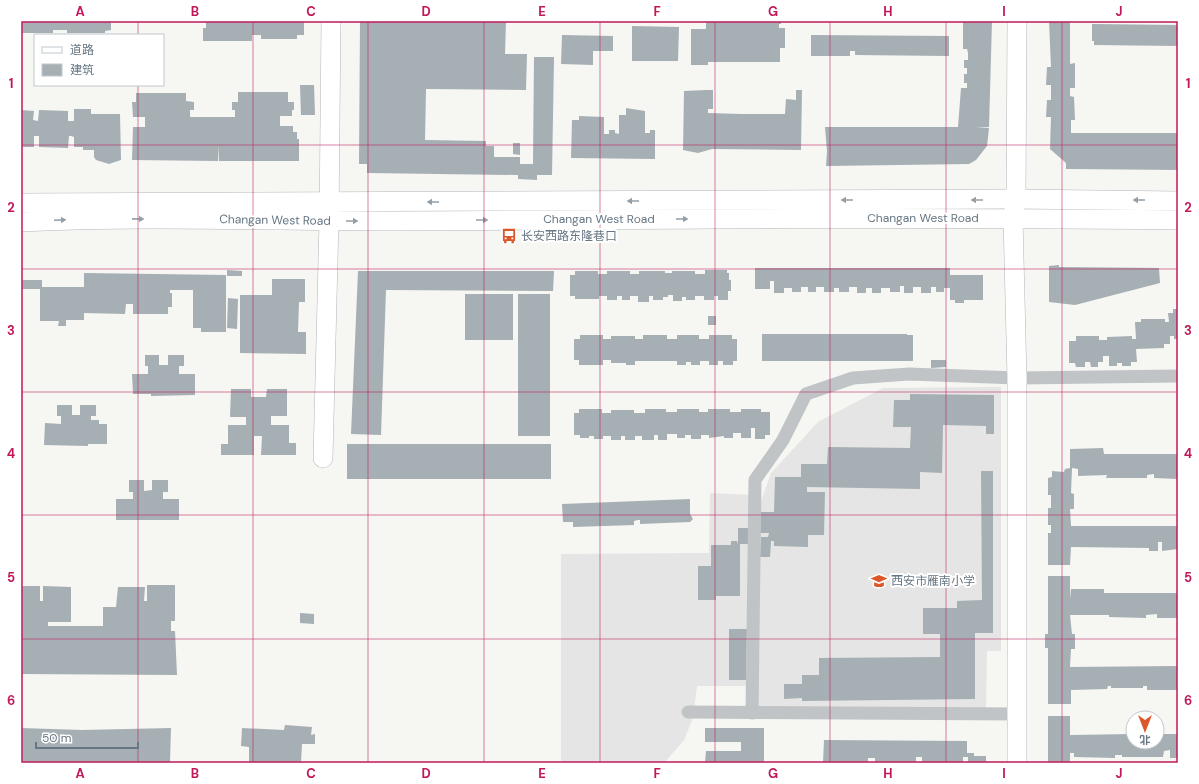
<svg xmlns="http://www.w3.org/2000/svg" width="1199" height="784" font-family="'DM Sans','Noto Sans SC',sans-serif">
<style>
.built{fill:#e4e5e4}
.building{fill:#a6afb4}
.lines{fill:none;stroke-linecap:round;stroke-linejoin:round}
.secondary-casing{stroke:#b2b7bc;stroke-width:20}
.street{stroke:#c0c4c7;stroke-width:13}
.secondary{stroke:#fff;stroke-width:19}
.oneway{fill:#949fa8}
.grid{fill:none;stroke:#c2185b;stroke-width:1;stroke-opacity:0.55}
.labels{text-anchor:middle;stroke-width:4;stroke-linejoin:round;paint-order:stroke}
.street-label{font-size:12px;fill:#667683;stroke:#fff}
.poi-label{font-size:12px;fill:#667683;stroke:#fff;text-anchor:start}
.neatline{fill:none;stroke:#c2185b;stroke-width:1.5}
.grid-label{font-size:13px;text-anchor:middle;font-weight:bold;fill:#c2185b}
</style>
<rect width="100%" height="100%" fill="#f6f6f3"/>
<g class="built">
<polygon points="1001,387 1001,651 987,651 986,709 757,708 758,510 771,473 818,422 883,388"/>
<polygon points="710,493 752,495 749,686 697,686 693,718 684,740 664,763 561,763 561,554 709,553"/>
</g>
<g class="building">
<polygon points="21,21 111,21 111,30 105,31 105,33 67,33 67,30 53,30 53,33 21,33"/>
<polygon points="206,21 304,21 304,35 297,35 297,39 261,39 261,35 252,35 252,41 203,41 203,28 206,28"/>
<polygon points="360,21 506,21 505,54 527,54 526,90 426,89 425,140 486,141 486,146 494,146 494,157 520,157 520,164 533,164 534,57 554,57 552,175 537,175 537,180 518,179 518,175 367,173 367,164 359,164"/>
<polygon points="706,21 781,21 781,24 779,24 779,28 785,28 785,48 780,48 780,62 708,62 708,65 691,65 691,29 706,29"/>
<polygon points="963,21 992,21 989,127 976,127 989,128 987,146 976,160 969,164 826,166 827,151 825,127 958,127 961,88 967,88 967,83 964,83 964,74 967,74 967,68 964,68 964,60 968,60 968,53 967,49 963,49"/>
<polygon points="1049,21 1070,21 1070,64 1075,63 1075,88 1070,88 1070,96 1074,97 1075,120 1071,120 1071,169 1066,169 1066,163 1050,149 1051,117 1046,117 1047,100 1051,100 1051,85 1046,85 1047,67 1051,67"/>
<polygon points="1092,24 1178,25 1178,46 1094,45 1094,41 1092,41"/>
<polygon points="632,26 679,27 678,61 632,61"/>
<polygon points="562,35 613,36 613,51 593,51 593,65 561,64"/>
<polygon points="811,35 949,36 949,56 855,55 855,51 850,51 850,56 811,56"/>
<polygon points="300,85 314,85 315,115 301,115"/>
<polygon points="707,90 713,90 713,109 708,109 708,113 741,114 741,133 741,114 785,114 786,99 796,100 796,90 802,90 801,150 712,149 698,153 683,150 684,91"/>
<polygon points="238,92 288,92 288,102 294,102 294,110 292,110 292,116 280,116 280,126 293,126 293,132 297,132 297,139 299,139 299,161 219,161 219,145 218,161 132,160 133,127 145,127 145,117 133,117 132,102 136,102 136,93 186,93 186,101 194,102 194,110 190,110 190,117 235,117 235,110 232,110 232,102 238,102"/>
<polygon points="626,108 645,111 645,133 650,133 650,130 655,130 655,159 571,158 572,120 579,120 579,116 604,117 604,134 609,134 609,130 615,130 615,133 619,134 619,115 626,115"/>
<polygon points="74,109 91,109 91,114 120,114 121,160 109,164 96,160 94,157 94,150 83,150 83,147 74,147 74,137 71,136 69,136 68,148 39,147 39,136 34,136 34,147 21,147 21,110 34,111 33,120 38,121 39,110 68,111 68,121 74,121"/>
<polygon points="1071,133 1178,133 1178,170 1071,169"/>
<polygon points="513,143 520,143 520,155 513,154"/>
<polygon points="1059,265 1059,267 1159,268 1160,283 1075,305 1049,302 1049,266"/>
<polygon points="755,268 950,268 950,275 983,275 983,300 964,300 964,303 955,303 955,300 950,300 950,288 944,288 944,292 936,292 936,287 931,287 931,293 921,293 921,287 913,287 913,293 904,293 904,286 900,286 900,292 890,292 890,288 881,288 881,293 872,293 872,288 866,288 866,293 857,293 857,287 849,287 849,292 839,292 839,288 834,288 834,292 824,292 824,287 816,287 816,292 808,292 808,287 801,287 801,292 792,292 792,288 784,288 784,293 774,293 774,281 770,281 770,289 755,289"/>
<polygon points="227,270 242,271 242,276 227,276"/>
<polygon points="705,270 727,270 727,273 729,273 729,280 731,280 731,291 728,291 728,300 718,300 718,296 714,296 714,300 704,300 704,296 695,296 695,300 686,300 686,297 682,297 682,301 673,301 673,295 668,295 668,297 663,297 663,300 653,300 653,296 649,296 649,302 638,302 638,296 630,296 630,300 622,300 622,296 617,296 617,300 607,300 607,296 599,296 599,299 575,299 575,296 570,296 570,275 575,275 575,271 598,271 598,274 607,274 607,271 630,271 630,274 639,274 639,271 665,271 665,273 672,273 672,271 695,271 695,274 705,274"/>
<polygon points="358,271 554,271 554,272 553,291 386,290 381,435 351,434"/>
<polygon points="84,273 226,275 226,332 201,332 201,328 193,328 193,290 170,290 170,293 172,293 172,307 168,307 168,314 133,314 133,304 126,304 125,314 84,313 84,320 66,320 66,326 58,326 59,321 40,321 40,289 21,289 21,280 42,280 42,287 84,287"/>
<polygon points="272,279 305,279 305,302 299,302 298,332 306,332 306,354 240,353 240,295 272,295"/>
<rect x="465" y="294" width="48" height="46"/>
<rect x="518" y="294" width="32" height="142"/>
<polygon points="228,298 238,299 237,329 227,328"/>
<polygon points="1173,309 1178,309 1178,339 1174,339 1174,336 1170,336 1170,344 1164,344 1164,348 1136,349 1137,362 1131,362 1131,366 1122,366 1122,363 1117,363 1117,366 1109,366 1109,356 1103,356 1103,362 1098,362 1098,367 1091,367 1090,362 1085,362 1085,367 1076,367 1075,363 1069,363 1069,341 1076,341 1076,336 1099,336 1099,340 1107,340 1107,337 1132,336 1132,339 1136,339 1135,322 1141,322 1141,319 1165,319 1165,322 1169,322 1168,313 1173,313"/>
<rect x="708" y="316" width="8" height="9"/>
<polygon points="762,334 907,334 907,335 913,335 913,361 762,361"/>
<polygon points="580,335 603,335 603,339 611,339 611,336 635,336 635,339 643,339 643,335 667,335 667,339 677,339 677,335 699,335 699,339 709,339 709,335 732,335 732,339 737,339 737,361 733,361 733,365 723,365 723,361 718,361 718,365 709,365 709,361 700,361 700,365 691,365 691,362 686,362 686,365 677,365 677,361 635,361 635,365 626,365 626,363 611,363 611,360 603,360 603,365 579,365 579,360 574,360 574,339 580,339"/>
<polygon points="145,355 159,355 159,365 168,365 168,355 184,355 184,366 179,366 179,374 195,374 195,395 151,396 151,394 133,394 132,374 148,374 148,366 145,366"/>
<polygon points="931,360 946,360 946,367 931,368"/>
<polygon points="231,389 251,389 251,397 266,397 267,389 287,389 287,416 271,416 271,425 289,425 289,443 296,443 296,455 261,455 262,436 254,436 254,455 221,455 221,444 228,444 228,425 246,425 246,417 230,417"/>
<polygon points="910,394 994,395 994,434 986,434 986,426 943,425 942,473 920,472 920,489 807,487 807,492 825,492 824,535 808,535 808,547 774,546 774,541 771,541 770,557 760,557 761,537 768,537 769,533 760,533 761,512 774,512 775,477 801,477 801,464 827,464 828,447 910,448 911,427 893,427 894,400 910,400"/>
<polygon points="57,405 72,405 72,415 80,415 80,405 96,405 96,416 91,416 91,420 99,420 99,424 107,424 107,444 88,444 88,446 44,445 45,423 61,424 61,416 57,416"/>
<polygon points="579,409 602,409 602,413 611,413 611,410 634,410 634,413 645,413 645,409 666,409 666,412 677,412 677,409 699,409 699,412 708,412 708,409 730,409 730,412 741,412 741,409 761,409 761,412 770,412 770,435 765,435 765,439 755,439 755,428 751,428 751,438 741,438 741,433 733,433 733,438 724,438 724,436 709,438 709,435 701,435 701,439 691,439 691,435 685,435 685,438 677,438 677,434 667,434 667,440 658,440 658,435 654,435 654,440 642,440 642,436 635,436 635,440 625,440 625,436 621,436 621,440 611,440 611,436 603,436 603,439 594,439 594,436 589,436 589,438 580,438 580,435 574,435 574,413 579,413"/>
<rect x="347" y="444" width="204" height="35"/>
<polygon points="1103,448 1104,454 1178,454 1178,479 1154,478 1154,474 1147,475 1147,478 1106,478 1107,475 1078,476 1078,469 1072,468 1071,493 1074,494 1074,509 1070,509 1071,526 1178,526 1178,549 1162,551 1162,542 1158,542 1158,551 1149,551 1149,548 1071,547 1070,565 1048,565 1048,533 1051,533 1051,525 1048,525 1048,508 1051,508 1051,495 1048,495 1048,478 1052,477 1052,471 1064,472 1065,469 1070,468 1070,449"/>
<polygon points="981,471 993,471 993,633 975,633 975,699 802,701 802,698 784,699 784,684 802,684 802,675 819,675 819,658 940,657 940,634 923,634 923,608 957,608 957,601 982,600"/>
<polygon points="129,480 144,480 144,491 152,490 152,480 168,480 168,492 163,492 163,499 179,499 179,520 116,520 116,499 133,499 133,492 129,492"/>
<polygon points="690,499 690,514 693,519 690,522 640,524 640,520 638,520 634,521 634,525 573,527 573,522 563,522 562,504"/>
<polygon points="738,528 750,528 750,544 740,544 740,596 716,596 716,600 698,600 698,566 711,566 711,545 731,545 731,541 737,541 738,544"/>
<polygon points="1048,576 1070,576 1070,599 1071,589 1104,589 1104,593 1178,593 1178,618 1157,618 1157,614 1146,615 1146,618 1109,617 1109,615 1070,615 1072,634 1075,634 1075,649 1071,649 1070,667 1178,666 1178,690 1147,690 1147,686 1143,686 1143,688 1111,688 1111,686 1108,686 1107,689 1071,690 1071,704 1048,704 1048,648 1045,648 1045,634 1048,634"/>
<polygon points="147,585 175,585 175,621 171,621 171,631 175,631 177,675 21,674 21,586 40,586 40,601 43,601 43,586 71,587 71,622 48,622 48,626 103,626 103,607 116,607 118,587 145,587 144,601 147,601"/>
<polygon points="300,613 314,614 314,624 300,623"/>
<polygon points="729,629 747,629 746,680 729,680"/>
<polygon points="1048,716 1070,716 1070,735 1133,734 1133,742 1157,742 1157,734 1178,734 1178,758 1170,758 1170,750 1164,751 1163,757 1122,757 1122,755 1115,755 1115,758 1074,757 1074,753 1070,753 1070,763 1048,763"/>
<polygon points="285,725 312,727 311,735 315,734 315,744 302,744 301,763 249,763 249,747 241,746 242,728 284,730"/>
<polygon points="21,728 82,730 171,728 170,762 21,763"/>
<polygon points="705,728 764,728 764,763 705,763 706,751 741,751 741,742 705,742"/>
<polygon points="824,740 967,741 967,753 974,753 974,756 986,756 986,763 968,763 968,757 963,757 963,763 922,763 922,757 916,757 916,763 875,763 875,758 868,758 868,763 823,763"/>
</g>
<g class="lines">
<defs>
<g id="secondary">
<polyline points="21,203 1016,199 1178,201"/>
<path d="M 21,222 C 147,216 273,221 399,221 C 659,219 918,217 1178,220"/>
<polyline points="323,458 329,221 331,21"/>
<polyline points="1017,763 1017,378 1013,218 1016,199 1017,21"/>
</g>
</defs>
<use href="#secondary" class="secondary-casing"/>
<g class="street">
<polyline points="688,712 1017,714"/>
<polyline points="752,713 755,480 783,440 806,394 853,378 909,374 1017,378 1178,376"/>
</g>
<use href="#secondary" class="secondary"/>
</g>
<defs><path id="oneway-solid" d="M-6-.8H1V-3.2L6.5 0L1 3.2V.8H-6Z"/></defs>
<g class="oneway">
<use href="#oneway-solid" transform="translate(847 200) rotate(180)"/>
<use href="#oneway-solid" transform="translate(977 200) rotate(180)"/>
<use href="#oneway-solid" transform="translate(1139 200) rotate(-180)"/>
<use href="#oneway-solid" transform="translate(633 201) rotate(180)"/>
<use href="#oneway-solid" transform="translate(433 202) rotate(180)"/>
<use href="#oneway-solid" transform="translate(138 219) rotate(1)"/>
<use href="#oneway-solid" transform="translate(682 219)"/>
<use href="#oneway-solid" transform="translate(60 220) rotate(-3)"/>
<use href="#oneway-solid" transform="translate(482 220)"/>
<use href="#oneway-solid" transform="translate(352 221)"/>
</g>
<path class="grid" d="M 138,21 L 138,35M 253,21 L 253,763M 368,21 L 368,763M 484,21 L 484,763M 600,21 L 600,763M 715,21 L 715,763M 830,21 L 830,763M 946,21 L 946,763M 1062,21 L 1062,763M 138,85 L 138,763M 21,145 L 1178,145M 21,269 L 1178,269M 21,392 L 1178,392M 21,515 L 1178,515M 21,639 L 1178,639"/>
<defs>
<symbol id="bus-bare" viewBox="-9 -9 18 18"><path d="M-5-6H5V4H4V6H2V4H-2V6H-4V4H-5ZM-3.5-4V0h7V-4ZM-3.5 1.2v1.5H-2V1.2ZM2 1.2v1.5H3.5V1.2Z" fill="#dd572c" stroke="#fff" stroke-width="2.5" paint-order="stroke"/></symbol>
<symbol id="school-bare" viewBox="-9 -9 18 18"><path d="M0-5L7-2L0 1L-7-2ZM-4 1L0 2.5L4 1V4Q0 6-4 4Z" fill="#dd572c" stroke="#fff" stroke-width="2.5" paint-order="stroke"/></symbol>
</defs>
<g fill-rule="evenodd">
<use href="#bus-bare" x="498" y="225" width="22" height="22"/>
<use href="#school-bare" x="868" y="570" width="22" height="22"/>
</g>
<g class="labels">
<g class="street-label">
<text x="923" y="222">Changan West Road</text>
<text x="599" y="223">Changan West Road</text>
<text transform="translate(275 220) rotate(1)" y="4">Changan West Road</text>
</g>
<g class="poi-label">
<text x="521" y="240">长安西路东隆巷口</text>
<text x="891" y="585">西安市雁南小学</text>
</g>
</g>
<rect width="1199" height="784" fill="none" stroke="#ffffff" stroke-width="44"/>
<rect x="34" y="34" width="130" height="52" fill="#ffffff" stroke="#c2c8cd"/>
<rect x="42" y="47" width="20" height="6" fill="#ffffff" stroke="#c2c8cd"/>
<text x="70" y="54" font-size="12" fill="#667683">道路</text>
<rect x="42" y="64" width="20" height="12" fill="#a6afb4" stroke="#c2c8cd"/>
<text x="70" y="74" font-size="12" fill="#667683">建筑</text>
<g transform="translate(1145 730) rotate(180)"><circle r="19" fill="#ffffff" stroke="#c2c8cd"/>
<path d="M0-3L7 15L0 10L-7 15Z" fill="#dd572c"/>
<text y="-6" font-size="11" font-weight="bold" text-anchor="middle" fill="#667683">北</text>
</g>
<path d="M36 742v6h102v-6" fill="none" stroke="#667683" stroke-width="2"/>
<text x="42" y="742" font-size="12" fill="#667683" stroke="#ffffff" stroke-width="3" paint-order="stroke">50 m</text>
<rect x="22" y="22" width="1155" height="740" class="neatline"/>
<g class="grid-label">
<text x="80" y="16">A</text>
<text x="195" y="16">B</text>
<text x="311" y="16">C</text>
<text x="426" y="16">D</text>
<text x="542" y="16">E</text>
<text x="657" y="16">F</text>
<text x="773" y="16">G</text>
<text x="888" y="16">H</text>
<text x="1004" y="16">I</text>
<text x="1119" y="16">J</text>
<text x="11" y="88">1</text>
<text x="1188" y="88">1</text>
<text x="11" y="212">2</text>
<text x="1188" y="212">2</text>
<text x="11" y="335">3</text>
<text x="1188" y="335">3</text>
<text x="11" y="458">4</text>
<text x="1188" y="458">4</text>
<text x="11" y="582">5</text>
<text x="1188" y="582">5</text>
<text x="11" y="705">6</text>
<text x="1188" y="705">6</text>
<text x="80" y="778">A</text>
<text x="195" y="778">B</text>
<text x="311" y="778">C</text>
<text x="426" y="778">D</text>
<text x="542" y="778">E</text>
<text x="657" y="778">F</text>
<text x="773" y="778">G</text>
<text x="888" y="778">H</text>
<text x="1004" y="778">I</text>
<text x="1119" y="778">J</text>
</g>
</svg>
